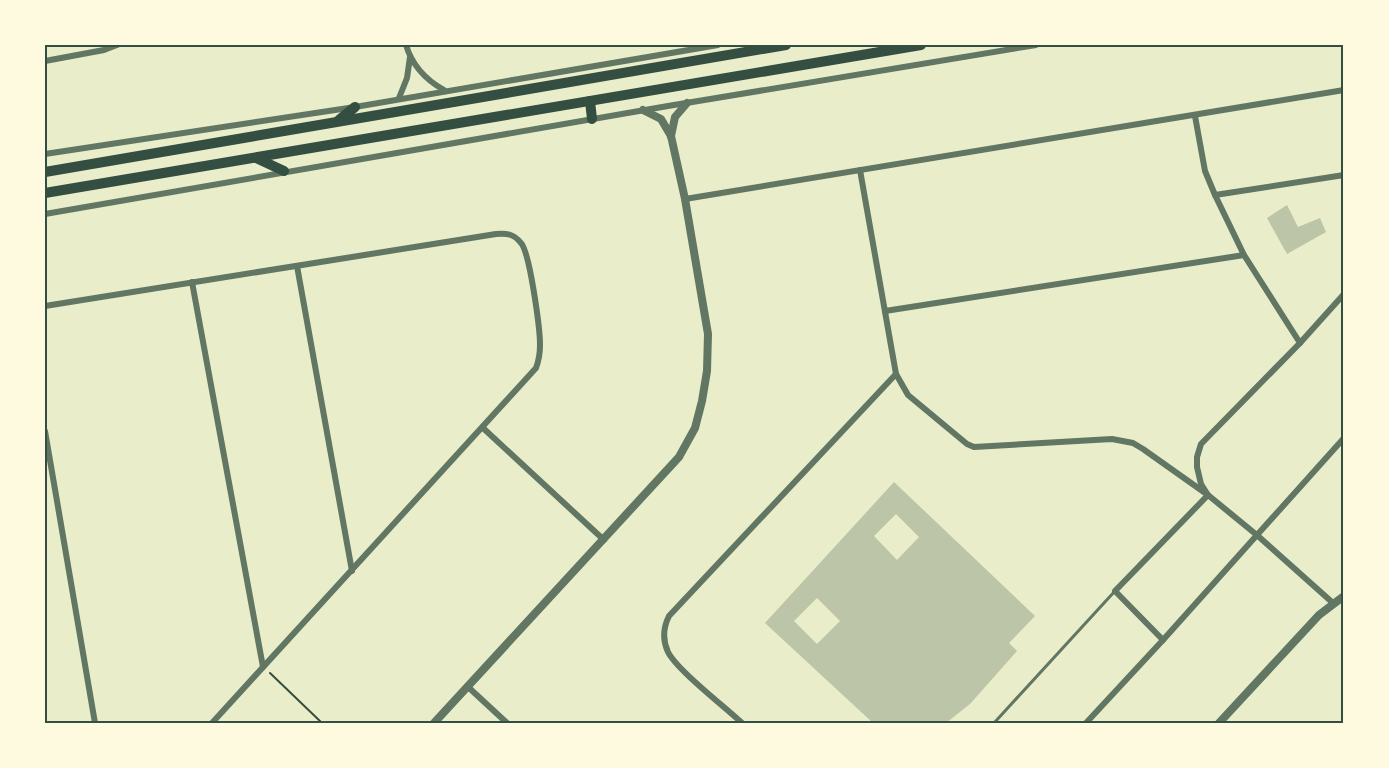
<svg xmlns="http://www.w3.org/2000/svg" width="1389" height="768" font-family="'Noto Serif',serif">
<style>
.building{fill:#bcc5a7;fill-rule:evenodd}
.lines{fill:none;stroke-linecap:round;stroke-linejoin:round}
.path{stroke:#344e41;stroke-width:2}
.service{stroke:#617663;stroke-width:3}
.minor{stroke:#617663;stroke-width:6}
.tertiary{stroke:#617663;stroke-width:8}
.primary{stroke:#344e41;stroke-width:10}
.neatline{fill:none;stroke:#344e41;stroke-width:2}
</style>
<rect width="100%" height="100%" fill="#e9edc9"/>
<g class="building">
<polygon points="1287,205 1298,227 1320,218 1326,232 1287,254 1267,218"/>
<path d="M 894,482 L 1035,616 L 1009,643 L 1017,651 L 970,704 L 946,723 L 873,723 L 765,623 ZM 896,514 L 919,537 L 897,560 L 874,536 ZM 817,598 L 840,621 L 817,644 L 794,621 Z"/>
</g>
<g class="lines">
<polyline class="path" points="270,673 322,723"/>
<polyline class="service" points="994,723 1115,591"/>
<g class="minor">
<path d="M 406,45 C 412,65 426,80 444,90"/>
<polyline points="45,61 104,50 117,45"/>
<polyline points="399,98 407,78 410,57"/>
<polyline points="1195,116 1205,171 1215,195 1244,255 1300,343"/>
<polyline points="45,154 355,107 718,45"/>
<polyline points="860,170 896,374 908,395 967,444 974,447 1112,439 1133,443 1143,449 1208,495 1115,591 1163,640 1086,723"/>
<polyline points="1215,195 1344,175"/>
<polyline points="685,199 1344,90"/>
<polyline points="45,214 668,106 1036,45"/>
<polyline points="297,266 352,571"/>
<polyline points="192,282 263,667"/>
<path d="M 45,306 L 496,234 C 507,233 514,234 521,243 C 530,253 540,329 540,345 C 540,353 539,360 536,368 L 212,723"/>
<polyline points="885,311 1244,255"/>
<polyline points="483,428 604,540"/>
<polyline points="45,431 95,723"/>
<polyline points="1333,603 1258,536 1208,495 1201,484 1197,467 1197,457 1201,444 1300,343 1344,294"/>
<polyline points="1163,640 1344,438"/>
<polyline points="467,686 507,723"/>
<path d="M 742,723 C 725,707 677,670 668,652 C 662,639 663,628 669,616 L 896,374"/>
</g>
<g class="tertiary">
<polyline points="671,136 675,117 687,103"/>
<polyline points="434,723 679,457 695,428 702,401 707,371 708,334 685,199 671,136 661,119 643,110"/>
<polyline points="1219,723 1319,615 1344,596"/>
</g>
<g class="primary">
<polyline points="590,101 592,119"/>
<polyline points="339,120 355,107"/>
<polyline points="256,158 284,171"/>
<polyline points="45,172 786,45"/>
<polyline points="45,193 921,45"/>
</g>
</g>
<rect width="1389" height="768" fill="none" stroke="#fefae0" stroke-width="93"/>
<rect x="46" y="46" width="1296" height="676" class="neatline"/>
</svg>
